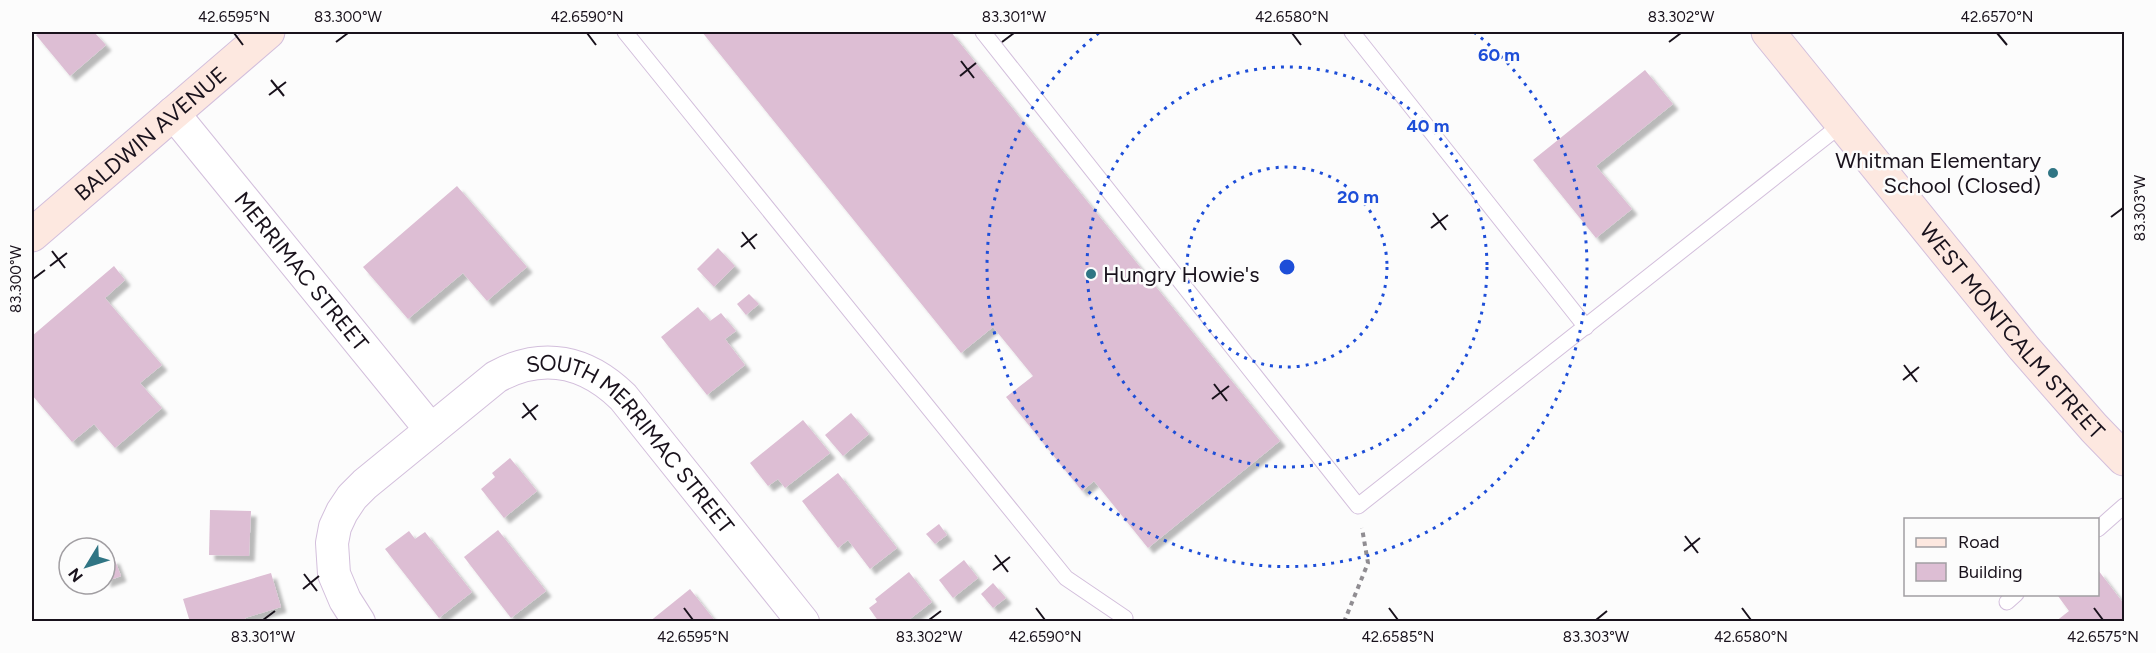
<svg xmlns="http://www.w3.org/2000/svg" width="2156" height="653" font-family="Figtree,sans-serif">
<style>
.building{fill:#ddbed4;filter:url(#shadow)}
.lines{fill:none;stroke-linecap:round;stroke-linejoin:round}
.service-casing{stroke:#d3bfdc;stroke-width:17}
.minor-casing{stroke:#d3bfdc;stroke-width:34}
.secondary-casing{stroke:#d3bfdc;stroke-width:35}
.path{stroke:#908d92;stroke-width:4;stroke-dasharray:4.5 4.5;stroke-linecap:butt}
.service{stroke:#fff;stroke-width:15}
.minor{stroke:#fff;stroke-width:32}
.secondary{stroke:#fde8e0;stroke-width:33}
.ticks{fill:none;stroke:#19121c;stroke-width:2}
.ring{fill:none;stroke:#1d4ed8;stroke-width:3;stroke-dasharray:3 6}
.poi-dot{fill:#307584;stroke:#fcfcfc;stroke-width:2}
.labels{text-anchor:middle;stroke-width:5;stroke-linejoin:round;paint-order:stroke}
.street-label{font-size:22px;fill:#19121c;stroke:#fcfcfc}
.poi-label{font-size:22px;fill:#19121c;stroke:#fcfcfc;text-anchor:end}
.centre{fill:#1d4ed8;stroke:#fcfcfc;stroke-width:3}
.ring-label{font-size:18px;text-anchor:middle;font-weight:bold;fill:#1d4ed8;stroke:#fcfcfc;stroke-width:5;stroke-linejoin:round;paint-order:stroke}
.neatline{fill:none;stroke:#19121c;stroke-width:2}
.ticks-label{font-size:15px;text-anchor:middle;fill:#19121c}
</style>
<defs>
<filter id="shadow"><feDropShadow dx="5.5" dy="5.5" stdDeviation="1.5" flood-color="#0004"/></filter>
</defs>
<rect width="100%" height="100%" fill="#fcfcfc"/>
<g class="building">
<polygon points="41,32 94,32 106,45 70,76 36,35"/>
<polygon points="702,32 951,32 1280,441 1148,548 1094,481 1082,491 1006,397 1033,376 993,327 961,353"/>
<polygon points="1645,70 1673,104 1596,166 1632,209 1596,238 1533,160"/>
<polygon points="457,186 527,267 487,301 463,273 408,319 363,267"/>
<polygon points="718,248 735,266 714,287 697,269"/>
<polygon points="114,266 125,280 105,298 162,365 140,383 162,408 115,448 94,424 72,442 32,395 32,336"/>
<polygon points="749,294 759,304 746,315 737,304"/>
<polygon points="698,307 710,321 721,313 736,331 725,339 745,365 707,395 661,337"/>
<polygon points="851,413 869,434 843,456 825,435"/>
<polygon points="803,420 830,453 785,488 778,479 768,486 750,463"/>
<polygon points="510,458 537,491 504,518 481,489 495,477 492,473"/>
<polygon points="838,473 897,548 870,569 848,540 838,548 802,501"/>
<polygon points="210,510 251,511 249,556 209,555"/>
<polygon points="939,524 947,535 935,544 926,534"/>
<polygon points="498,530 546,591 511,618 464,557"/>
<polygon points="409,531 415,539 425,532 472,592 439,618 385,549"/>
<polygon points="114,558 121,576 105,582 105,561"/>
<polygon points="964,560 978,578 953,598 939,580"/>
<polygon points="2098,570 2124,604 2124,622 2055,622 2069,611 2058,596 2061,594 2098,594"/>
<polygon points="909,572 932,602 906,622 879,622 869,608 877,602 875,599"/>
<polygon points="271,573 281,607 245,618 246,622 190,622 183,599"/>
<polygon points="993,583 1006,598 993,608 981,594"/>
<polygon points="690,589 716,622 649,622"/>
</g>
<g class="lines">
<defs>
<g id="service">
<polyline points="625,32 1066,578 1125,618"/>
<polyline points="983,32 1358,506 1842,124"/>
<polyline points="1352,32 1586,327"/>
<polyline points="2098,529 2124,506"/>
<polyline points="2007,602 2016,594"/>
</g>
<g id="minor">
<path id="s1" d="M 173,113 L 431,430"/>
<path id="s2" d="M 359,622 L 345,600 L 334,574 L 332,543 L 335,527 L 342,512 L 352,497 L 365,484 L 496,377 C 543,351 586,361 623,397 L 803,622"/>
</g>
<g id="secondary">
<path id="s3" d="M 1768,32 L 2024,348 L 2094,428 L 2124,459"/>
<path id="s4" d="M 32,235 L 268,32"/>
</g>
</defs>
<use href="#service" class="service-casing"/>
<use href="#minor" class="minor-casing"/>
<use href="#secondary" class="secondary-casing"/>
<polyline class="path" points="1344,622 1368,563 1362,528"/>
<use href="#service" class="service"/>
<use href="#minor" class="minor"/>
<use href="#secondary" class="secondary"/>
</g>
<path class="ticks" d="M 234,33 L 243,45M 587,33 L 596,45M 1292,33 L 1301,45M 1997,33 L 2007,45M 336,42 L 348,33M 1002,42 L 1014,33M 1669,42 L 1681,33M 961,61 L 974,78M 960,76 L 976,63M 271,80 L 284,96M 269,95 L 286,82M 1433,213 L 1446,230M 2111,217 L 2123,208M 1431,228 L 1448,215M 742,232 L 755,249M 741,247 L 757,234M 52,251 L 65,268M 50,266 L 67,253M 33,279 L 45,270M 1904,365 L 1917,382M 1903,380 L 1919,367M 1214,384 L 1227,401M 1212,399 L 1229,386M 523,403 L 536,420M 522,418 L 538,405M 1685,536 L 1698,553M 1684,551 L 1700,538M 995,555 L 1008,572M 993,570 L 1010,557M 304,574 L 317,591M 303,589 L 319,576M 684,608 L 693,620M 1036,608 L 1045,620M 1389,608 L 1398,620M 1742,608 L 1751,620M 2094,608 L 2103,620M 263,620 L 275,611M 929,620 L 941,611M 1596,620 L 1607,611"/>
<g class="ring">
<circle cx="1287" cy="267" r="100"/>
<circle cx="1287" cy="267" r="200"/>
<path d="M1474 32A300 300 0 1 1 1100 32"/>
</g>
<g class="poi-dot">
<circle cx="2053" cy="173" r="6"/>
<circle cx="1091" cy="274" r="6"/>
</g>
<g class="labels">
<g class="street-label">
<text dy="8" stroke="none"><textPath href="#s4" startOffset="156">BALDWIN AVENUE</textPath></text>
<text dy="8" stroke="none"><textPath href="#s1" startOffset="204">MERRIMAC STREET</textPath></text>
<text dy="8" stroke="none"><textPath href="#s3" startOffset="386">WEST MONTCALM STREET</textPath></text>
<text dy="8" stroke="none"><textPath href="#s2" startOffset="495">SOUTH MERRIMAC STREET</textPath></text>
</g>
<g class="poi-label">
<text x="2041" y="168">Whitman Elementary<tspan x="2041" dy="25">School (Closed)</tspan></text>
<text x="1103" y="282" text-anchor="start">Hungry Howie's</text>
</g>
</g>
<circle cx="1287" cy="267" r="9" class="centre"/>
<g class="ring-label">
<text x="1499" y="61">60 m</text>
<text x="1428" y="132">40 m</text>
<text x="1358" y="203">20 m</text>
</g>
<rect width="2156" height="653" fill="none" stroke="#fcfcfc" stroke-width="66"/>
<rect x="1904" y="518" width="195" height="78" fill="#fcfcfc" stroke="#a19ea2" stroke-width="1.5"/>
<rect x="1916" y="538" width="30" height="9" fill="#fde8e0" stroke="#a19ea2" stroke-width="1.5"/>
<text x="1958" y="548" font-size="18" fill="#19121c">Road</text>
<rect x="1916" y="563" width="30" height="18" fill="#ddbed4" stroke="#a19ea2" stroke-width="1.5"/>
<text x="1958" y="578" font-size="18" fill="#19121c">Building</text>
<g transform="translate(87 566) rotate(232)"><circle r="28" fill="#fcfcfc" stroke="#a19ea2" stroke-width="1.5"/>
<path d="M0-4.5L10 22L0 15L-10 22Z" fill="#307584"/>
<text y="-9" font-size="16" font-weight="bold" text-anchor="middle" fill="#19121c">N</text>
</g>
<rect x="33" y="33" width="2090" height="587" class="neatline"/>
<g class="ticks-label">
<text x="234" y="22">42.6595°N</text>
<text x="348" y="22">83.300°W</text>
<text x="587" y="22">42.6590°N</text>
<text x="1014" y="22">83.301°W</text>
<text x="1292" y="22">42.6580°N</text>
<text x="1681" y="22">83.302°W</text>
<text x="1997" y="22">42.6570°N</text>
<text transform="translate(2140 208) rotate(-90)" y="5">83.303°W</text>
<text transform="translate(16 279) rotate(-90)" y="5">83.300°W</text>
<text x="263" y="642">83.301°W</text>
<text x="693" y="642">42.6595°N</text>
<text x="929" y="642">83.302°W</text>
<text x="1045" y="642">42.6590°N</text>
<text x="1398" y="642">42.6585°N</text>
<text x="1596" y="642">83.303°W</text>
<text x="1751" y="642">42.6580°N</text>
<text x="2103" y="642">42.6575°N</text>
</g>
</svg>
